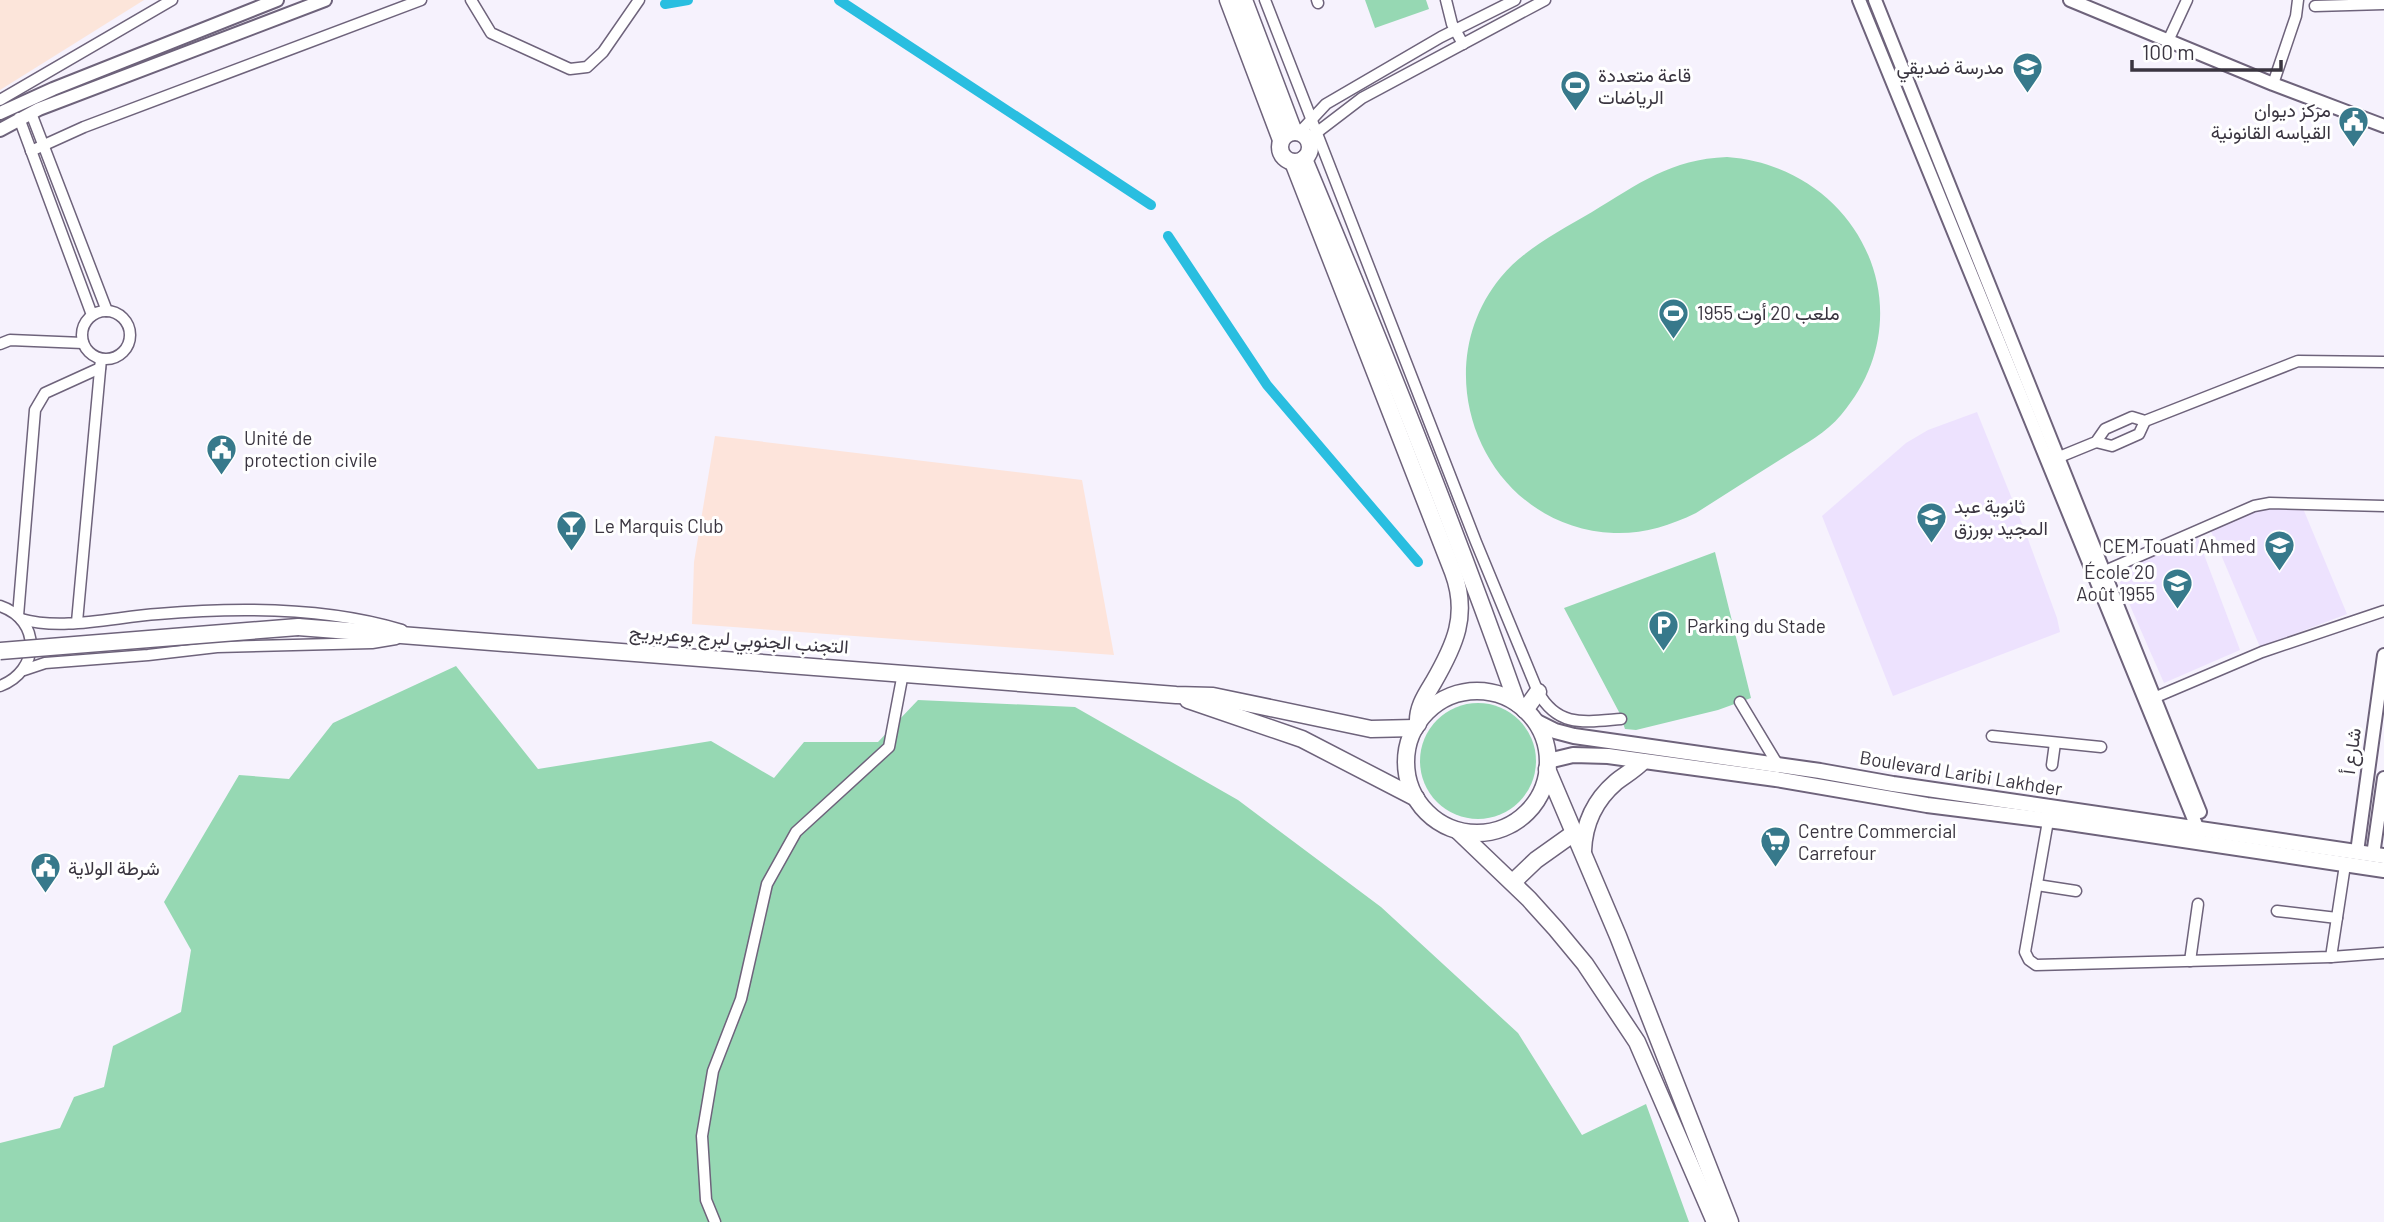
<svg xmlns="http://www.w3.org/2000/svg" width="2384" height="1222" font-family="Barlow,Vazirmatn,sans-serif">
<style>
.commercial{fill:#fce5da}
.industrial{fill:#fde4db}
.built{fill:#ede2fe}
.green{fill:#96d8b3}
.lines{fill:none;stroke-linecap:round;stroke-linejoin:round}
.canal{stroke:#29bee0;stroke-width:10}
.minor-casing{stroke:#6e637b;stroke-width:13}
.tertiary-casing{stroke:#6e637b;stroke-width:16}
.secondary-casing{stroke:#6e637b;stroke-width:16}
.primary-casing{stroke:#6e637b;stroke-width:18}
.trunk-casing{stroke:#6e637b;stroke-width:19}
.minor{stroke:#fff;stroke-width:10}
.tertiary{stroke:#fff;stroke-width:12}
.secondary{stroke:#fff;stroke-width:12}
.primary{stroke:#fff;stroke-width:14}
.trunk{stroke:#fff;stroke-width:16}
.trunk-bridge-casing{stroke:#6e637b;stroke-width:19;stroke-linecap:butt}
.trunk-bridge{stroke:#fff;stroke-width:16}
.labels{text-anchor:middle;stroke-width:6;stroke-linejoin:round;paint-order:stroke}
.poi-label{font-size:19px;fill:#3a3540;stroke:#fff;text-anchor:start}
.street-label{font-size:19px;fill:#3a3540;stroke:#fff}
</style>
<rect width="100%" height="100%" fill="#f6f2fd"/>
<polygon class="commercial" points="0,0 144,0 0,90"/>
<polygon class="industrial" points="715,436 1082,480 1114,655 692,624 694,562"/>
<g class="built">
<polygon points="1977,412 2025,531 2057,618 2060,632 1893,696 1822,516 1906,443 1928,430"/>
<polygon points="2261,505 2302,506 2347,614 2260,647 2211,531 2215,524"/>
<polygon points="2197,536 2240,650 2164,683 2114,569"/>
</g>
<g class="green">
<polygon points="1365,0 1426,0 1429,9 1375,28"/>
<path d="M 1727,157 C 1859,167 1929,312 1841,415 C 1826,433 1805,444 1786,456 C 1756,475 1726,494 1696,513 C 1669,526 1643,534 1614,533 C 1486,528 1421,374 1501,277 C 1525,248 1560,231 1592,212 C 1638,184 1671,159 1727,157 Z"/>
<polygon points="1715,552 1751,698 1718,710 1636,730 1625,729 1619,712 1564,608"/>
<polygon points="456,666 538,769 711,741 774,778 804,742 878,742 918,700 1075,707 1238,800 1381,907 1518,1033 1582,1135 1646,1104 1689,1222 0,1222 0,1143 60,1128 74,1097 104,1087 113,1046 181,1012 191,950 164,902 239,775 289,779 333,723"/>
<circle cx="1478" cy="761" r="58"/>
</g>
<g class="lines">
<g class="canal">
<polyline points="839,0 1151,205"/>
<polyline points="665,4 688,0"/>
<polyline points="1168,236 1267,385 1418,562"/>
</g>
<defs>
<g id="minor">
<polyline points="471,0 491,33 570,69 587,67 603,52 639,0"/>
<path d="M 1265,0 L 1476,542 L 1538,692 C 1558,728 1585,722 1621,719"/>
<polyline points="1317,0 1318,3"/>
<polyline points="1446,0 1452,24 1463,44"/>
<polyline points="2315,6 2384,4"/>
<polyline points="2168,41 2187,0"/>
<polyline points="2273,84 2296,16 2298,0"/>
<polyline points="0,100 172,0"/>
<polyline points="31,113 107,311"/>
<polyline points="19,118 92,315"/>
<polyline points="1299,133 1326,104 1441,37 1515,0"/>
<polyline points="1307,140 1362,98 1545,0"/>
<polyline points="31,151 84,127 421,0"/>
<circle cx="106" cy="335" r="24"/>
<polyline points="0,344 10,340 83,343"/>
<polyline points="2096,442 2112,446 2139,434 2145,421"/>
<polyline points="2052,460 2096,442 2105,429 2132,417 2145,421 2298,361 2384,362"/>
<polyline points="2098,574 2254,506 2270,503 2384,506"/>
<path d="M 0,606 C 42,620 40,671 0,686"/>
<polyline points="18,616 35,410 45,393 100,368"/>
<path d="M 21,619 C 63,631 114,617 158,614 C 237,607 326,607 402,630"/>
<polyline points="77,622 101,359"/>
<polyline points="24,670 45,663 148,655 217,647 372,643 396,639"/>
<polyline points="2149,700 2262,652 2384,611"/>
<polyline points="1740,702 1778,765"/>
<polyline points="1992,736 2101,747"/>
<polyline points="2052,765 2055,743"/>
<polyline points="2048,821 2025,952 2029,960 2036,965 2331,957 2345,865"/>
<polyline points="2037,885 2076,891"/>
<polyline points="2277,911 2337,918"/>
<polyline points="2331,957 2384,953"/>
<polyline points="2190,961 2198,904"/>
<polyline points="715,1222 706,1200 702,1136 713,1071 741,999 767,884 796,832 889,747 903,673"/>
</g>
<g id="tertiary">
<polyline points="1859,0 2197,827"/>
<polyline points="1875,0 2200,812"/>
<polyline points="2070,0 2273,84 2384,126"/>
<polyline points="2357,852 2384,655"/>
<polyline points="2373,855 2384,778"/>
</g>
<g id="secondary">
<polyline points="0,113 53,89 277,0"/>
<polyline points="0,130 39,109 325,0"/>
</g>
<g id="primary">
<polyline points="1535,721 1555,731 1574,736 1820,771 1893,784 2384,856"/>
<polyline points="1548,761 1573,755 1608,756 1776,779 1927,805 2063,822 2384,870"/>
</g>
<g id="trunk">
<polyline points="1228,0 1281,140"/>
<polyline points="1244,0 1294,132"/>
<circle cx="1295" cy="147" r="15"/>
<path d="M 1304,159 C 1379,339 1452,519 1517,703"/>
<path d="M 1293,162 L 1453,572 C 1469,615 1455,645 1433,683 C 1425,696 1417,708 1418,724"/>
<polyline points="298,627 1176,695 1213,696 1371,729 1415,728"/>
<circle cx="1477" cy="762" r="71"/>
<polyline points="1188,700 1302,739 1416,798"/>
<polyline points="1525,710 1538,692"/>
<polyline points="1547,769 1618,936 1730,1222"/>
<polyline points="1458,831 1529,899 1556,929 1585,964 1637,1042 1715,1222"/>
<path d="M 1583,851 C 1584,823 1595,800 1616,782 C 1625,775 1634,770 1642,762"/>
<polyline points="1513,882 1536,860 1574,833"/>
</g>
</defs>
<use href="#minor" class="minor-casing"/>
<use href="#tertiary" class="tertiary-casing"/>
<use href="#secondary" class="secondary-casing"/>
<use href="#primary" class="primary-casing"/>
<use href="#trunk" class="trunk-casing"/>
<use href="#minor" class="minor"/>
<use href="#tertiary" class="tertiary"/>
<use href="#secondary" class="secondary"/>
<use href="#primary" class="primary"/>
<use href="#trunk" class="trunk"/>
<defs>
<polyline id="trunk-bridge" points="0,651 298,627"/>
</defs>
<use href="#trunk-bridge" class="trunk-bridge-casing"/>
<use href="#trunk-bridge" class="trunk-bridge"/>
</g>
<defs>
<symbol id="school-pin" viewBox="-11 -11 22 30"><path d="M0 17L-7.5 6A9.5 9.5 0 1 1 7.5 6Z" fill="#37798b" stroke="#fff"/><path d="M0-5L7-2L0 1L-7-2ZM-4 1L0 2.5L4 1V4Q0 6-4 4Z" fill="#fff"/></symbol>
<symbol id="stadium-pin" viewBox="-11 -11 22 30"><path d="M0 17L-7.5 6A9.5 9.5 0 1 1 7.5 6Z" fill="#37798b" stroke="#fff"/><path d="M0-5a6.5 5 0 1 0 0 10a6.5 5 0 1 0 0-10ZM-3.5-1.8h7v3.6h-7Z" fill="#fff"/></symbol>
<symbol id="civic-pin" viewBox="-11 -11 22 30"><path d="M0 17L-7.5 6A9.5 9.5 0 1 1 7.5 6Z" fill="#37798b" stroke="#fff"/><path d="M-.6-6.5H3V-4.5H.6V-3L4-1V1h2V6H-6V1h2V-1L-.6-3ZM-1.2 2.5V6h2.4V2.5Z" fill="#fff"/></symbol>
<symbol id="bar-pin" viewBox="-11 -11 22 30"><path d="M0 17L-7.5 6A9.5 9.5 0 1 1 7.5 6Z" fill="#37798b" stroke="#fff"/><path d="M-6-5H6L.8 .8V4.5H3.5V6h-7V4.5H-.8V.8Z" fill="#fff"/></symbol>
<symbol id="parking-pin" viewBox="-11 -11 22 30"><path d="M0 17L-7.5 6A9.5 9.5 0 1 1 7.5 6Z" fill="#37798b" stroke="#fff"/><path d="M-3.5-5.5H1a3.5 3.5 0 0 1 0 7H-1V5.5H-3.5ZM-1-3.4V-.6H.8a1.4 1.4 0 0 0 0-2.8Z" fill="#fff"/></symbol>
<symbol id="supermarket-pin" viewBox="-11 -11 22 30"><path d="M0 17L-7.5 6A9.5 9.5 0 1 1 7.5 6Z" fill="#37798b" stroke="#fff"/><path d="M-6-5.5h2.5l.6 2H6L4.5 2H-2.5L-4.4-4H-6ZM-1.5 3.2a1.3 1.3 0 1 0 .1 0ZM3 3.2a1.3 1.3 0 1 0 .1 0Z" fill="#fff"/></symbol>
</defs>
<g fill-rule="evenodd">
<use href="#school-pin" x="2010" y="50" width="35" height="47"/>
<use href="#stadium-pin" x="1558" y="68" width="35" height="47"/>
<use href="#civic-pin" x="2336" y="104" width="35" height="47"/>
<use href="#stadium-pin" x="1656" y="296" width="35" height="47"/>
<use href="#civic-pin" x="204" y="432" width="35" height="47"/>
<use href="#school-pin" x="1914" y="500" width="35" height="47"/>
<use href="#bar-pin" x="554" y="508" width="35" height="47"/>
<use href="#school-pin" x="2262" y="528" width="35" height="47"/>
<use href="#school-pin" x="2160" y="566" width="35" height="47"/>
<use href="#parking-pin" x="1646" y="608" width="35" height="47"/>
<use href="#supermarket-pin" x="1758" y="824" width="35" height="47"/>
<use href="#civic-pin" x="28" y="850" width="35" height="47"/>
</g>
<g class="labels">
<g class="poi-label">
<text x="2004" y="74" text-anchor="end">مدرسة ضديقي</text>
<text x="1598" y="82">قاعة متعددة<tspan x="1598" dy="22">الرياضات</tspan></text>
<text x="2331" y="117" text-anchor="end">مركز ديوان<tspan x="2331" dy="22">القياسه القانونية</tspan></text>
<text x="1697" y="320">ملعب 20 أوت 1955</text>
<text x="244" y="445">Unité de<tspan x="244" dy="22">protection civile</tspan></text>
<text x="1954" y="513">ثانوية عبد<tspan x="1954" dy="22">المجيد بورزق</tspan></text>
<text x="594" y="533">Le Marquis Club</text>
<text x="2256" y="553" text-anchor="end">CEM Touati Ahmed</text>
<text x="2155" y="579" text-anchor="end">École 20<tspan x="2155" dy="22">Août 1955</tspan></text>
<text x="1687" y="633">Parking du Stade</text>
<text x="1798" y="838">Centre Commercial<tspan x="1798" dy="22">Carrefour</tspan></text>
<text x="68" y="875">شرطة الولاية</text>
</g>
<g class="street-label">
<text transform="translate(739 639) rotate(4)" y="7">التجنب الجنوبي لبرج بوعريريج</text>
<text transform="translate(2351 751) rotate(-82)" y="7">شارع أ</text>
<text transform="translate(1961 773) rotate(9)" y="7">Boulevard Laribi Lakhder</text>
</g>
</g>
<path d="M2132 60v10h149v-10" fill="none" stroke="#3a3540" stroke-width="3.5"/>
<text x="2142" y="60" font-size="21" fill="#3a3540" stroke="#ffffff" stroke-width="5" paint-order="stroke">100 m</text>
</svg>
